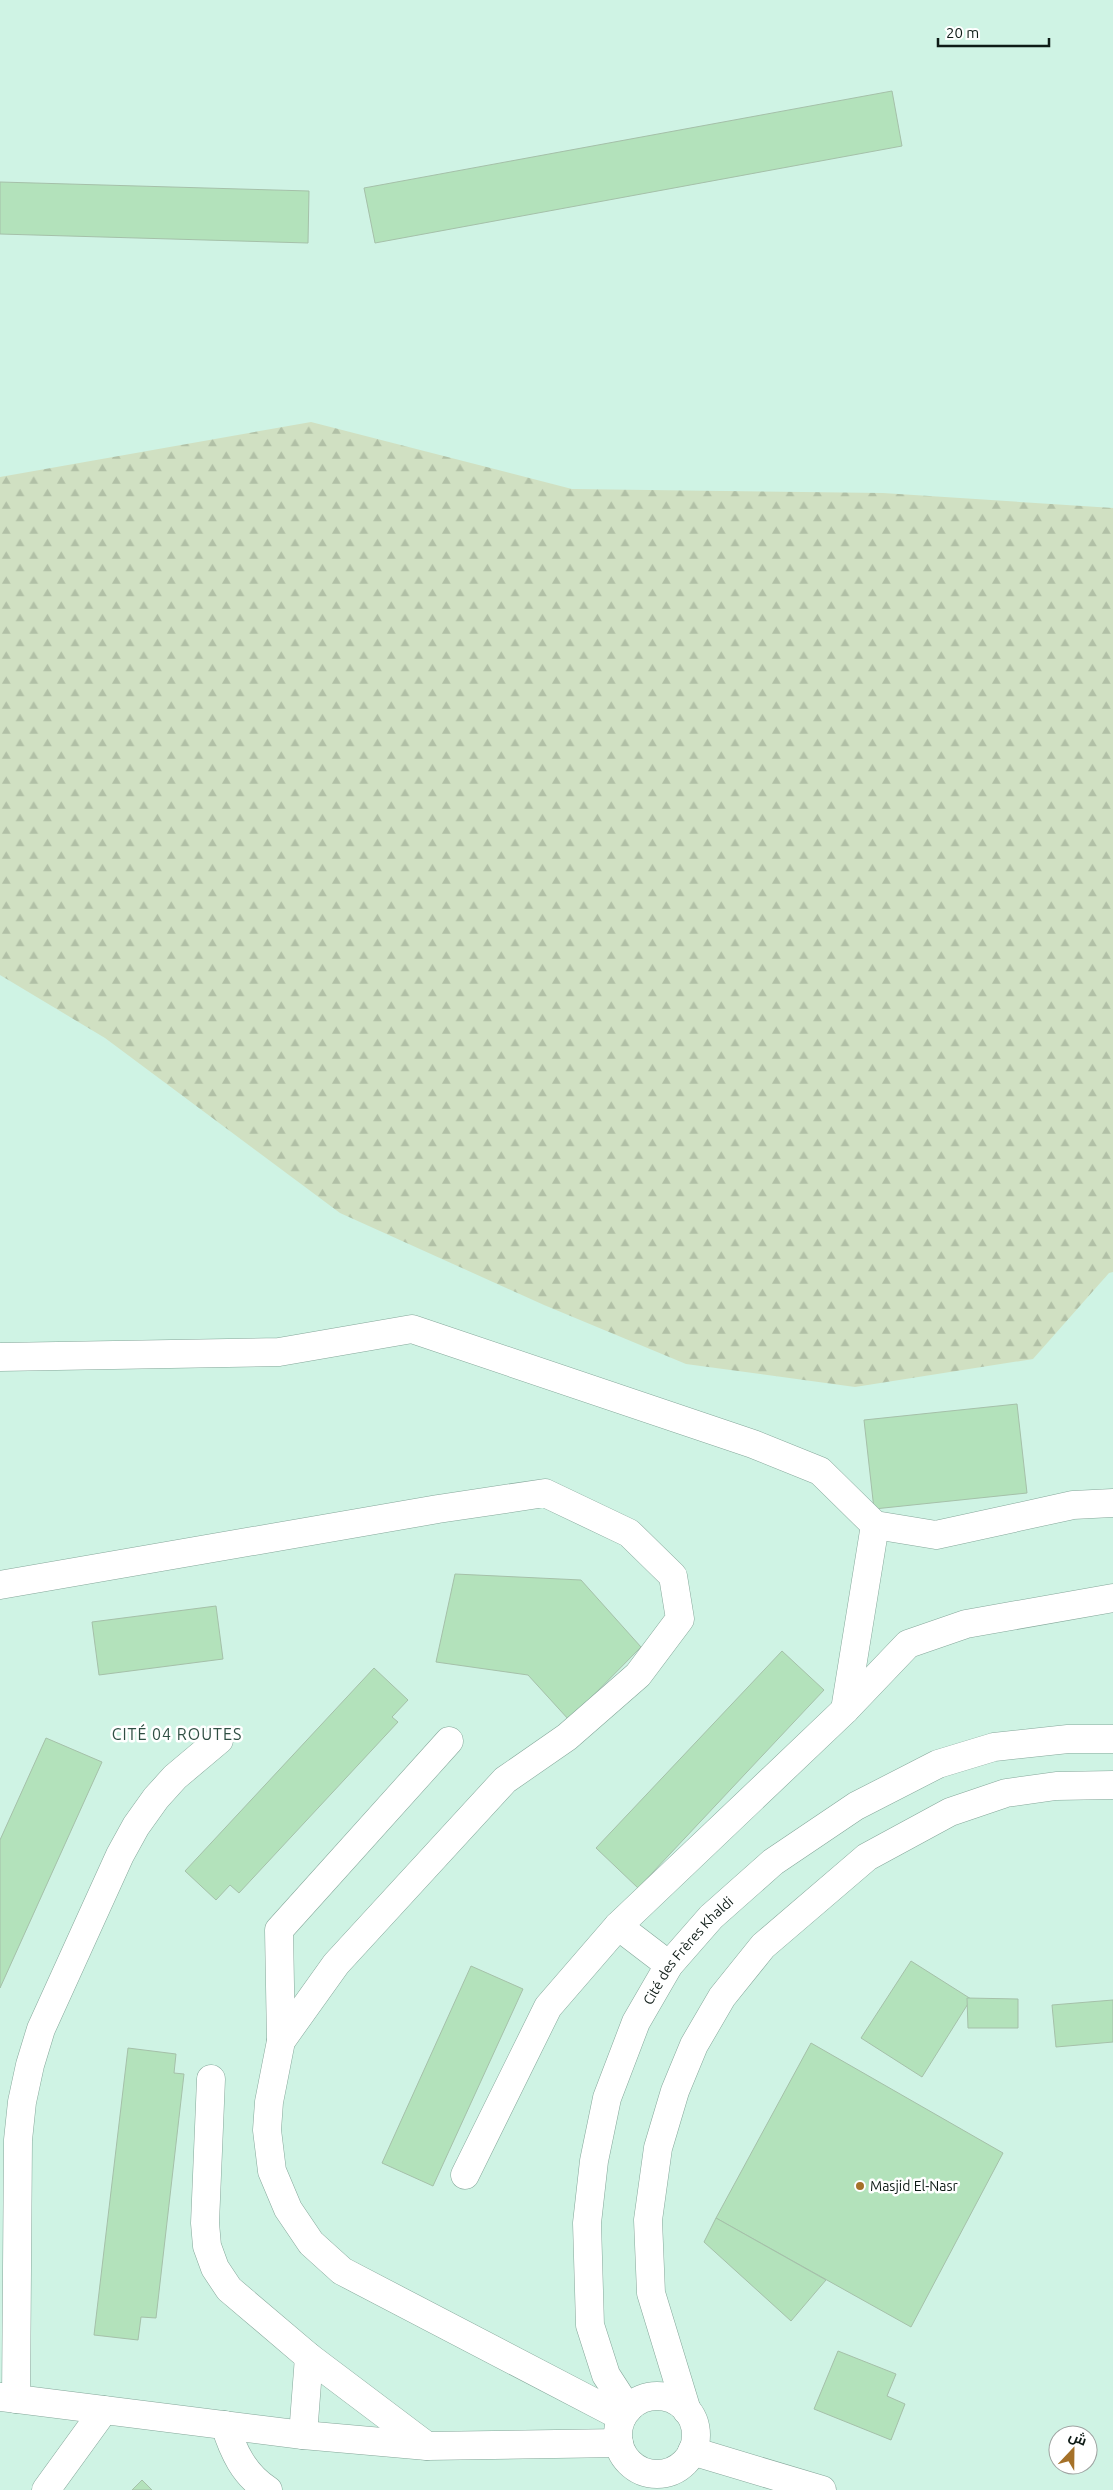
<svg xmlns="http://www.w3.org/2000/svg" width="1113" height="2490" font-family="Ubuntu,Cairo,sans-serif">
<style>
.forest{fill:url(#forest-firs)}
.building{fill:#b3e2bb;stroke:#a5c0a9}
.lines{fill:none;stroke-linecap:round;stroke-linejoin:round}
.street-casing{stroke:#85a79a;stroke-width:29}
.secondary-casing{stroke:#85a79a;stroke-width:29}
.street{stroke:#fff;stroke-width:28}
.secondary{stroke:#fff;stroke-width:28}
.poi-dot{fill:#a57129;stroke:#fff;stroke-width:2}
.labels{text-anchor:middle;stroke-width:5;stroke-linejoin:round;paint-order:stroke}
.street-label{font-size:14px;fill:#0e1b16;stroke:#fff}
.poi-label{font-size:14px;fill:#0e1b16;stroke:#fff;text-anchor:start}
.quarter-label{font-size:16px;letter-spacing:1px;fill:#2f4f43;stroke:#fff}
</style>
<defs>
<pattern id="forest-firs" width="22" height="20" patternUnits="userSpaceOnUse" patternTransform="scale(1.25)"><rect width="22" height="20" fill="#d0e0c2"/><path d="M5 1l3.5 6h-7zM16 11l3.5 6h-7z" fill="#b1c0a6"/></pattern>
</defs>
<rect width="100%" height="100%" fill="#cff3e4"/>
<polygon class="forest" points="311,422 572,489 883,493 1113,508 1113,1272 1109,1273 1033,1359 855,1387 686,1364 544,1305 340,1213 105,1038 0,975 0,477"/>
<g class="building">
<polygon points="892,91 902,146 375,243 364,188"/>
<polygon points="0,182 309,191 308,243 0,234"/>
<polygon points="1017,1404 1027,1493 874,1509 864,1420"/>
<polygon points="455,1574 581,1580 641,1647 569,1720 528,1675 436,1662"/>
<polygon points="216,1606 223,1659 99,1675 92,1622"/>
<polygon points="782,1651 824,1690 638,1888 596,1848"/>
<polygon points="374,1668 408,1700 392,1717 398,1722 239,1893 230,1885 216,1900 185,1871"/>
<polygon points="46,1738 102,1762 0,1988 0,1840"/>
<polygon points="911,1961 971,1999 922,2077 861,2038"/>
<polygon points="471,1966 523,1989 433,2186 382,2163"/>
<polygon points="967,1998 1018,1999 1018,2028 968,2028"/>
<polygon points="1113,2000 1113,2042 1056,2047 1052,2005"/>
<polygon points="811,2043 1003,2153 911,2327 716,2218"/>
<polygon points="128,2048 176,2054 174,2073 184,2074 156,2318 141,2317 138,2340 94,2335"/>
<polygon points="716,2218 826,2280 791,2321 704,2242"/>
<polygon points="838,2351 896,2374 887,2396 905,2404 891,2440 814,2409"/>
<polygon points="142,2480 152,2490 132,2490"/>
</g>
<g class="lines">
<defs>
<g id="street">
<polyline points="0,1357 279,1352 412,1329 753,1444 820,1471 875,1525 936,1535 1073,1505 1113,1503"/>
<polyline points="0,1585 438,1509 545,1493 629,1533 673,1576 680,1619 638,1675 567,1737 505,1780 336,1964 281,2041 269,2102 267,2130 272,2171 288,2209 311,2243 342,2271 622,2417"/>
<polyline points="845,1710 875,1525"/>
<polyline points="669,1965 618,1926 845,1710 908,1644 966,1624 1113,1598"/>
<polyline points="281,2041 279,1930 449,1741"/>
<polyline points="211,2079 205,2223 207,2246 215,2268 229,2289 309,2357 427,2446"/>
<polyline points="465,2175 548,2007 618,1926"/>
<polyline points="16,2399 18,2140 22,2102 30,2065 41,2029 120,1855 136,1826 156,1798 175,1777 219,1740"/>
<path d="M 225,2425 C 233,2451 244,2475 268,2490"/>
<polyline points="303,2435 309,2357"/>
<polyline points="46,2490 104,2410"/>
</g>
<g id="secondary">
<circle cx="657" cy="2435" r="39"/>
<polyline points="0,2397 303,2435 427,2446 619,2443"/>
<path id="s1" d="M 628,2409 L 606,2375 L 590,2325 L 587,2223 L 594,2161 L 607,2098 L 636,2022 L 669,1965 L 711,1917 L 773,1862 L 856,1806 L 938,1764 L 994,1747 L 1068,1739 L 1113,1739"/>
<polyline points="687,2411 651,2293 648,2220 658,2148 675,2091 694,2045 722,1997 763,1946 867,1857 950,1812 1006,1793 1056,1786 1113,1785"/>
<polyline points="692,2451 822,2490"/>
</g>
</defs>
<use href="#street" class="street-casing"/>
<use href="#secondary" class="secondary-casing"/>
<use href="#street" class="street"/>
<use href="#secondary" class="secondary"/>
</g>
<circle class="poi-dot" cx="860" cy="2186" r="5"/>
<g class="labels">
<g class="street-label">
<text dy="5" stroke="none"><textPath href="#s1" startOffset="492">Cité des Frères Khaldi</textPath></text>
</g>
<g class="poi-label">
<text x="870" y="2191">Masjid El-Nasr</text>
</g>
<g class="quarter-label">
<text x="177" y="1740">CITÉ 04 ROUTES</text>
</g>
</g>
<g transform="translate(1073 2450) rotate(22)"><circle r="24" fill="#ffffff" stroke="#9fa4a2"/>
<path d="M0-4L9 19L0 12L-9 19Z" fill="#a57129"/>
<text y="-8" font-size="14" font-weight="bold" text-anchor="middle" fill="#0e1b16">ش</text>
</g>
<path d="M938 38v8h111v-8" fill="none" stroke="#0e1b16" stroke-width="2.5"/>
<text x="946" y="38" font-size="15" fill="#0e1b16" stroke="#ffffff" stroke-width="4" paint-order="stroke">20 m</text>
</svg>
